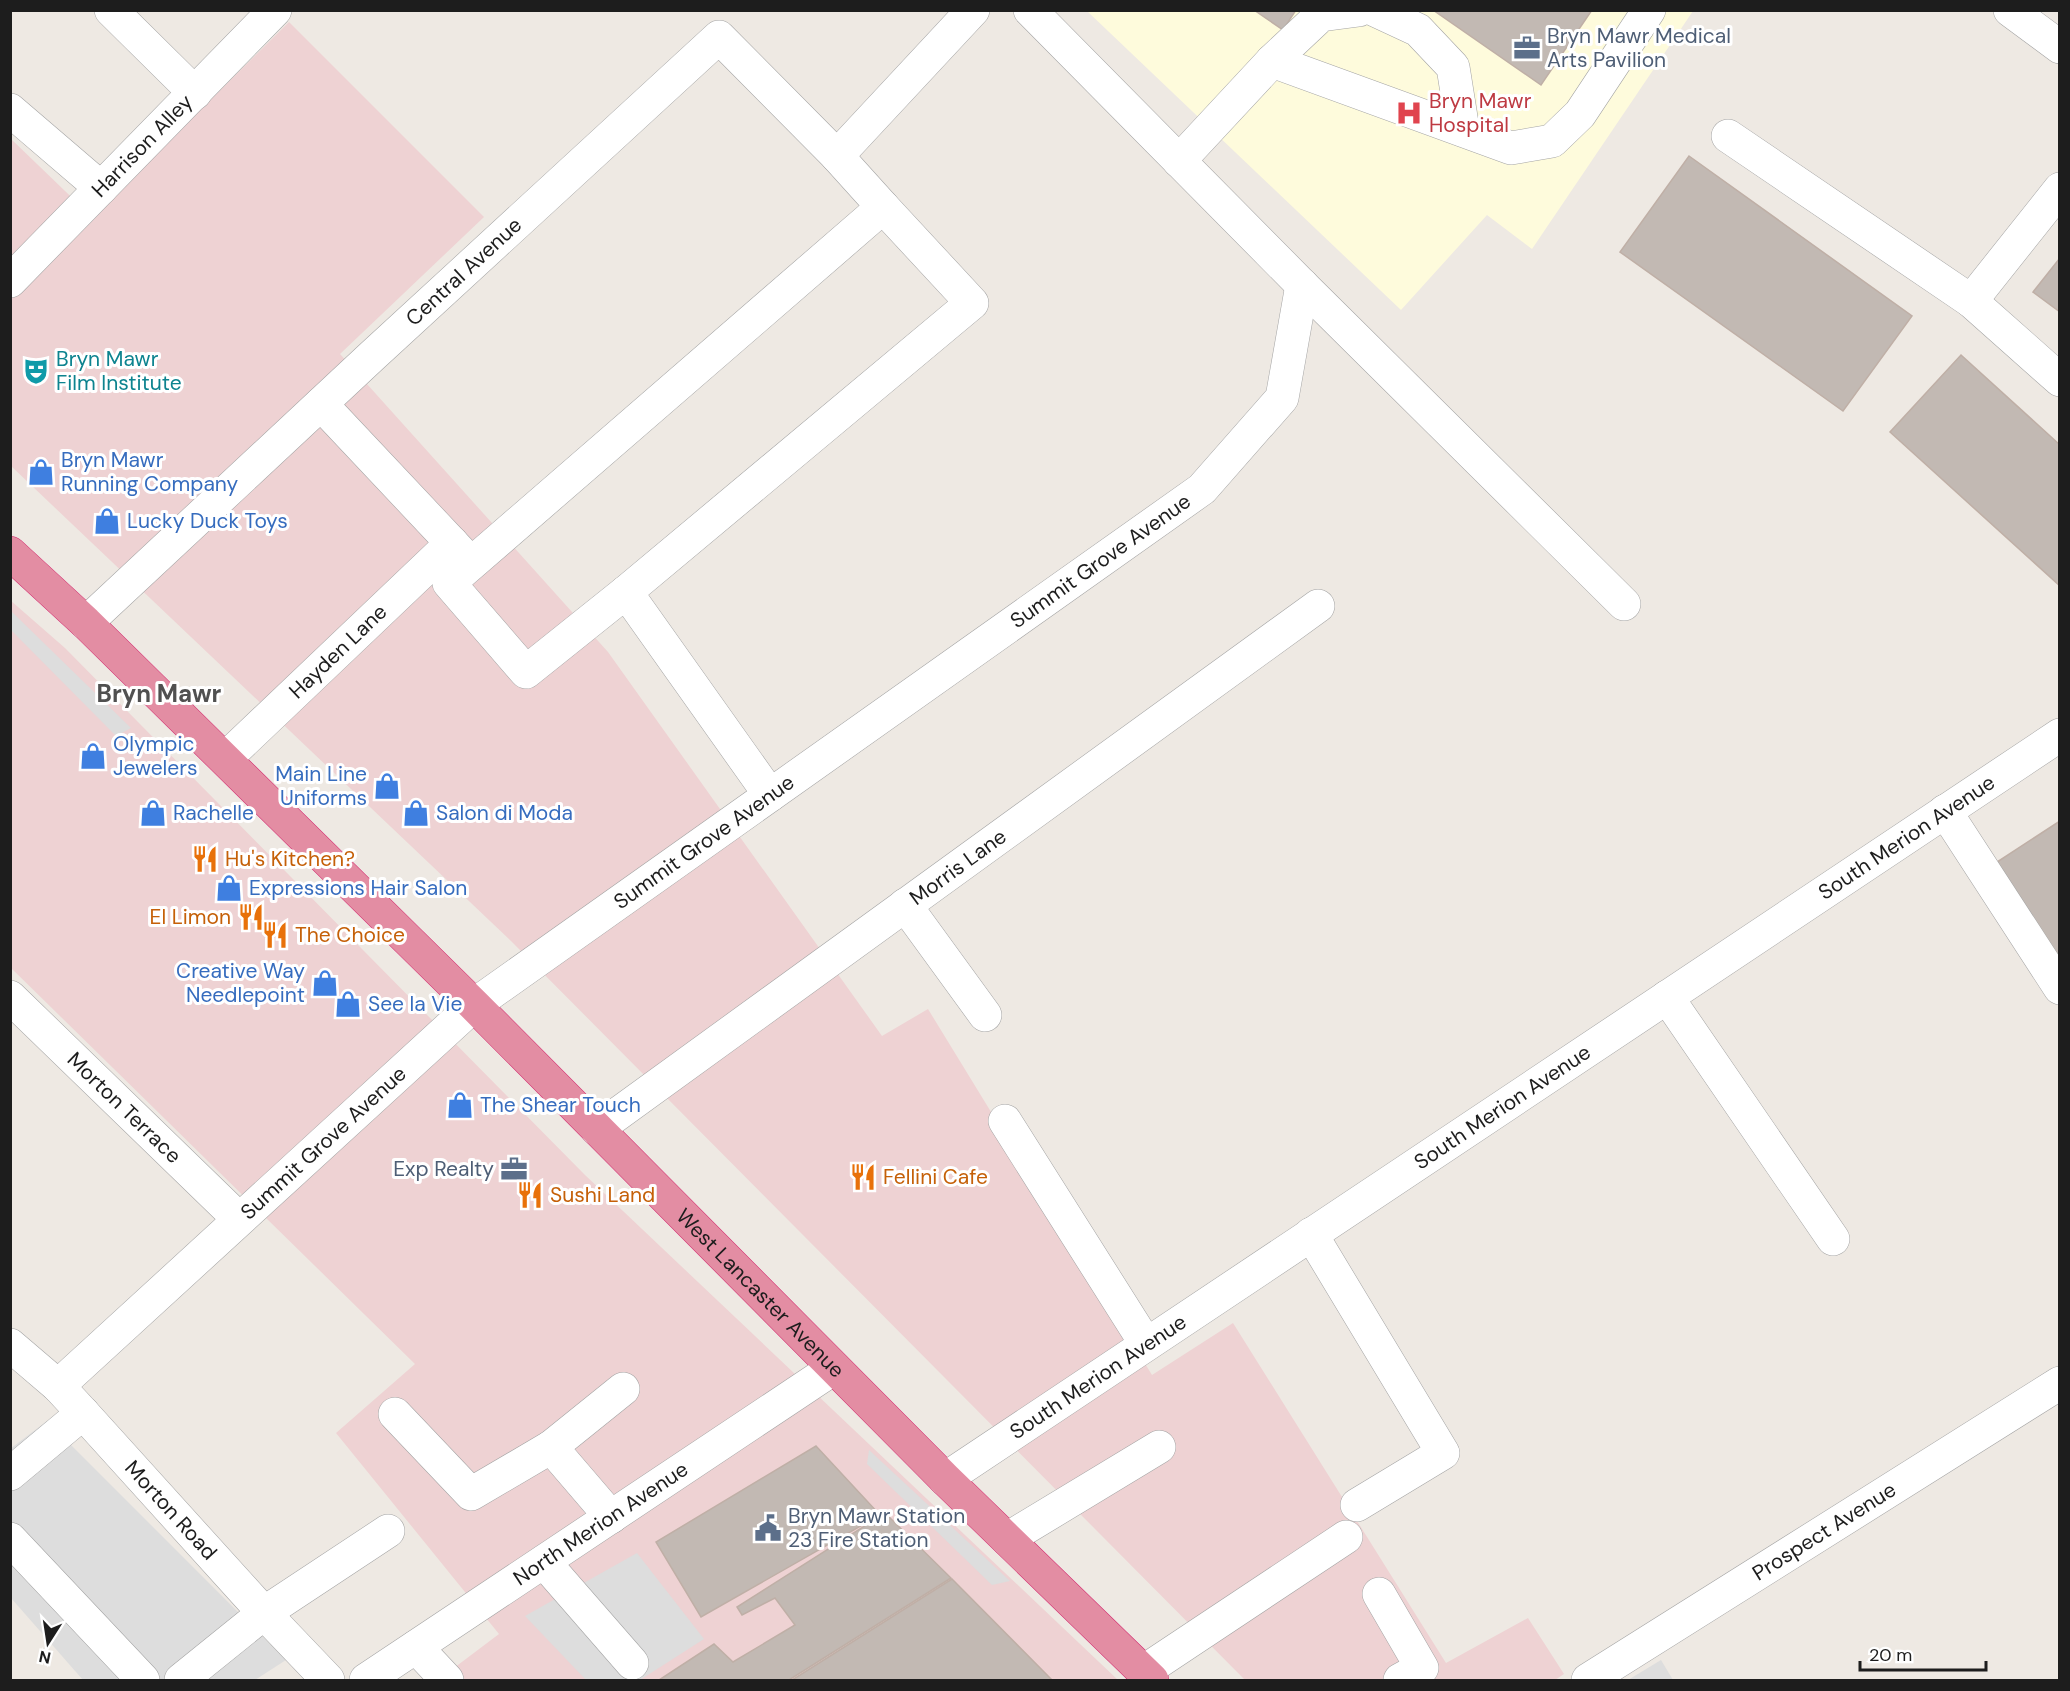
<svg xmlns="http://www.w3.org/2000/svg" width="2070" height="1691" font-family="'DM Sans',sans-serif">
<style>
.commercial{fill:#eed2d3}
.education{fill:#fefbdc}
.parking{fill:#ddd}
.building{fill:#c2b9b3;stroke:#bfafa6;stroke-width:1.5}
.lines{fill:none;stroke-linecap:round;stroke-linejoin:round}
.minor-casing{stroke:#a4a4a4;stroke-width:34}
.highway-casing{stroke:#d22a6f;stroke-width:34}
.minor{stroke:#fff;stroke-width:33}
.highway{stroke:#e38da3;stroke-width:33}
.labels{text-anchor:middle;stroke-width:6;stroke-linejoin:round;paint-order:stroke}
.service-label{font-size:21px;fill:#4e5e75;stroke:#fff;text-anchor:start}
.health-label{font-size:21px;fill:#be3a42;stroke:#fff;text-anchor:start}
.street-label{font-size:21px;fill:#1d1d1d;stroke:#fff}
.culture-label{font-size:21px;fill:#0d838f;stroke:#fff;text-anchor:start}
.shop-label{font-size:21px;fill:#366cbe;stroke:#fff;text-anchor:start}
.food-label{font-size:21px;fill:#c56008;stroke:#fff;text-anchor:start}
.quarter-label{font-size:24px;font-weight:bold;fill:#505050;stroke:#fff}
</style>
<rect width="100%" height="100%" fill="#eee9e3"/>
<g class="commercial">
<polygon points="289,22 484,217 340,354 608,652 882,1036 928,1009 1152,1375 1233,1323 1446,1663 1528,1618 1564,1674 1555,1680 1245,1680 511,941 11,466 10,138 92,217"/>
<polygon points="10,600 65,648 585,1175 1118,1680 438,1680 499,1634 336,1433 415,1364 11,968"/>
</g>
<polygon class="education" points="1087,11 1693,11 1532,249 1487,215 1401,310"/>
<g class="parking">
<polygon points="10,611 11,611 131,728 116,736 11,630"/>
<polygon points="47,1421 286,1660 255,1680 83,1680 11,1598 10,1449"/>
<polygon points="869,1450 1010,1581 992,1585 867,1464"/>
<polygon points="637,1553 704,1639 640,1680 586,1680 525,1616"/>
<polygon points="1661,1660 1673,1680 1628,1680"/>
</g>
<g class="building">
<polygon points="1254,10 1296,10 1283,30"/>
<polygon points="1433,10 1592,10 1541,85"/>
<polygon points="1689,156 1912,316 1843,411 1620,252"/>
<polygon points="2060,258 2060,312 2033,292"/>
<polygon points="1961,355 2060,445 2060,586 1890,432"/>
<polygon points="2060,821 2060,966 1994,864"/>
<polygon points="816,1446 880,1515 701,1617 656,1542"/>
<polygon points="885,1513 951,1578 789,1680 659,1680 714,1644 733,1662 795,1625 775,1598 742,1615 737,1607"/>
<polygon points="952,1579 1052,1680 792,1680"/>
</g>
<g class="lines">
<defs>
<g id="minor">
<polyline points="111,10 195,93"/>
<polyline points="1030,10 1302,285 1624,604"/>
<polyline points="1375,10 1418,30 1453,67 1463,130"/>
<polyline points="2010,10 2060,47"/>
<polyline points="1272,61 1321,15 1359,10"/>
<polyline points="10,110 101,188"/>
<polyline points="1728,136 1971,301 2060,380"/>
<polyline points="837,156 973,10"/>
<polyline points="1179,161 1272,61 1511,148 1552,141 1580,114 1649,10"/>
<path id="s1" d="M 10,281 L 275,10"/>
<polyline points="1971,301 2060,189"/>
<polyline points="321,404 466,558"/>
<polyline points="626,592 972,303 883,207"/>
<path id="s2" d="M 86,623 L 371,357 L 719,37 L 837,156 L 883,207 L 449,583 L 526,672 L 626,592 L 770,795"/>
<path id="s3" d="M 225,759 L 452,543"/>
<polyline points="1945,811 2060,988"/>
<polyline points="905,905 985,1015"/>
<path id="s4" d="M 10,997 L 239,1219"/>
<polyline points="1667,997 1833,1239"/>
<polyline points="1005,1121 1146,1344"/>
<path id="s5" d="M 597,1129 L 1318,606"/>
<polyline points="1311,1234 1443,1453 1357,1505"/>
<path id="s6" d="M 10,1345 L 58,1386 L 83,1413 L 264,1613 L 328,1680"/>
<path id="s7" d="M 58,1386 L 474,1005 L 1202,489 L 1282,398 L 1302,285"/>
<polyline points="395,1414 471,1494 551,1447"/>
<polyline points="10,1474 83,1413"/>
<path id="s8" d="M 945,1479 L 2060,735"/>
<polyline points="611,1517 551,1447 623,1389"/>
<polyline points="10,1539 143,1680"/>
<polyline points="1007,1539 1159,1447"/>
<polyline points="544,1562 632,1663"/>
<polyline points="1379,1594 1422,1668 1400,1680"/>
<polyline points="416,1647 447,1680"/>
<polyline points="1143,1672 1346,1537"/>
<polyline points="181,1680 264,1613 388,1531"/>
<path id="s9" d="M 366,1680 L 834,1368"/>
<path id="s10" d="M 1588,1680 L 2060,1383"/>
</g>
<g id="highway">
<path id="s11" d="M 10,553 L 86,623 L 474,1005 L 945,1479 L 1152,1680"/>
</g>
</defs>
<use href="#minor" class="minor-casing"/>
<use href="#highway" class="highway-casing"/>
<use href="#minor" class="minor"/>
<use href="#highway" class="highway"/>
</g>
<defs>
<symbol id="office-bare" viewBox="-9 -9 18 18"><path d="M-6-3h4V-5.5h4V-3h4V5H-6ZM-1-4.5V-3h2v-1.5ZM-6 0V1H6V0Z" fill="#5c6f8a" stroke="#fff" stroke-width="2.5" paint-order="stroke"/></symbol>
<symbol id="hospital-bare" viewBox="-9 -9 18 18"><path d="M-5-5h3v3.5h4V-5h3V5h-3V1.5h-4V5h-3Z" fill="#e0444e" stroke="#fff" stroke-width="2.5" paint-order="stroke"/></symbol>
<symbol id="theatre-bare" viewBox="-9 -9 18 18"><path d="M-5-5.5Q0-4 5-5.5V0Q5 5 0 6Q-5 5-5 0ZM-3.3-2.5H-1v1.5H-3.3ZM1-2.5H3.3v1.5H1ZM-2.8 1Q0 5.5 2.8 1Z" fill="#0f9aa8" stroke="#fff" stroke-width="2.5" paint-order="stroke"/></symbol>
<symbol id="shop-bare" viewBox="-9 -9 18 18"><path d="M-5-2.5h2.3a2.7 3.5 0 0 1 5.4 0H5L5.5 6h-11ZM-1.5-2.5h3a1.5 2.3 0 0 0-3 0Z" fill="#3f7fe0" stroke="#fff" stroke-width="2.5" paint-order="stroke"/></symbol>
<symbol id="restaurant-bare" viewBox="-9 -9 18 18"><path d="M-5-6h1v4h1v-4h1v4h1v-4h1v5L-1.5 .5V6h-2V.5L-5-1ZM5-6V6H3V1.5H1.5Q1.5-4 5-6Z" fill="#e8710a" stroke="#fff" stroke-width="2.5" paint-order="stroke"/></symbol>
<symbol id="civic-bare" viewBox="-9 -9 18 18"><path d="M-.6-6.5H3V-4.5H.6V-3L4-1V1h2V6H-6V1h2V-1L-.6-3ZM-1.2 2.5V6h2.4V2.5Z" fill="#5c6f8a" stroke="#fff" stroke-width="2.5" paint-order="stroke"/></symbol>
</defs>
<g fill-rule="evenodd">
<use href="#office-bare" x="1508" y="29" width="38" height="38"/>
<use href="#hospital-bare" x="1390" y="94" width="38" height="38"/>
<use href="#theatre-bare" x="17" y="352" width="38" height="38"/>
<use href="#shop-bare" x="22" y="453" width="38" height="38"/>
<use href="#shop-bare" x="88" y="502" width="38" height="38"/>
<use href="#shop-bare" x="74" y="737" width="38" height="38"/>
<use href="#shop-bare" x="368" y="767" width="38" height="38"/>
<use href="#shop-bare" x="134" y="794" width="38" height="38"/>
<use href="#shop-bare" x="397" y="794" width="38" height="38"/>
<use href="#restaurant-bare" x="186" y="840" width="38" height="38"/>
<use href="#shop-bare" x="210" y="869" width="38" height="38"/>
<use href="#restaurant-bare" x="232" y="898" width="38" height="38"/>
<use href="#restaurant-bare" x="256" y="916" width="38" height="38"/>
<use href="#shop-bare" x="306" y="964" width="38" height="38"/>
<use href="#shop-bare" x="329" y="985" width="38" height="38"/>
<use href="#shop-bare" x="441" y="1086" width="38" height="38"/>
<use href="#office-bare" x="495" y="1150" width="38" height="38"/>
<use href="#restaurant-bare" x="844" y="1158" width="38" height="38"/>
<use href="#restaurant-bare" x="511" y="1176" width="38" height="38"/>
<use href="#civic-bare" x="749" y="1509" width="38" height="38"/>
</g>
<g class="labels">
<g class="service-label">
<text x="1547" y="43">Bryn Mawr Medical<tspan x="1547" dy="24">Arts Pavilion</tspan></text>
<text x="494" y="1176" text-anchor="end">Exp Realty</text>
<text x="788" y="1523">Bryn Mawr Station<tspan x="788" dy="24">23 Fire Station</tspan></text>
</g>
<g class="health-label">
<text x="1429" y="108">Bryn Mawr<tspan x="1429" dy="24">Hospital</tspan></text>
</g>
<g class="street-label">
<text dy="7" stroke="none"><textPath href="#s1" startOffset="189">Harrison Alley</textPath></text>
<text dy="7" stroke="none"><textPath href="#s2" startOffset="516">Central Avenue</textPath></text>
<text dy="7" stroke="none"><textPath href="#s7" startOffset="1332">Summit Grove Avenue</textPath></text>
<text dy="7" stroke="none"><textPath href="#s3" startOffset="156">Hayden Lane</textPath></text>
<text dy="7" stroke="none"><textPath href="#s8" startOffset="1156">South Merion Avenue</textPath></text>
<text dy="7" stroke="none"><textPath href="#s7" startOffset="846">Summit Grove Avenue</textPath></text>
<text dy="7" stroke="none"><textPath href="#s5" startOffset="446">Morris Lane</textPath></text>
<text dy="7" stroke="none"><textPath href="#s8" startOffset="670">South Merion Avenue</textPath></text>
<text dy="7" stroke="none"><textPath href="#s4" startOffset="159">Morton Terrace</textPath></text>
<text dy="7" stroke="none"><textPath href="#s7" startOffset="360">Summit Grove Avenue</textPath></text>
<text dy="7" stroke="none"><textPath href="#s11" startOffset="1054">West Lancaster Avenue</textPath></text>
<text dy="7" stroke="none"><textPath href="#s8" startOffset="184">South Merion Avenue</textPath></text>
<text dy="7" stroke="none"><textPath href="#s6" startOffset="231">Morton Road</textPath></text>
<text dy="7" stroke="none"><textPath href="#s9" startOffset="282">North Merion Avenue</textPath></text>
<text dy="7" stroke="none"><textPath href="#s10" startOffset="279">Prospect Avenue</textPath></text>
</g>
<g class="culture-label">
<text x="56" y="366">Bryn Mawr<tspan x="56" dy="24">Film Institute</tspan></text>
</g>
<g class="shop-label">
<text x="61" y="467">Bryn Mawr<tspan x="61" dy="24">Running Company</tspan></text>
<text x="127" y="528">Lucky Duck Toys</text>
<text x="113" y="751">Olympic<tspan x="113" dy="24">Jewelers</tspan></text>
<text x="367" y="781" text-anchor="end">Main Line<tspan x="367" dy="24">Uniforms</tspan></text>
<text x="173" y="820">Rachelle</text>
<text x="436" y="820">Salon di Moda</text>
<text x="249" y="895">Expressions Hair Salon</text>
<text x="305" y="978" text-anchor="end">Creative Way<tspan x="305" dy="24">Needlepoint</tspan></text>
<text x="368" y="1011">See la Vie</text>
<text x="480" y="1112">The Shear Touch</text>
</g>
<g class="food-label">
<text x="225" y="866">Hu's Kitchen?</text>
<text x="231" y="924" text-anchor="end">El Limon</text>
<text x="295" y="942">The Choice</text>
<text x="883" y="1184">Fellini Cafe</text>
<text x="550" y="1202">Sushi Land</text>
</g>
<g class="quarter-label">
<text x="159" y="702">Bryn Mawr</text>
</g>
</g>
<rect width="2070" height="1691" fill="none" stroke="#1d1d1d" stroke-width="24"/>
<g transform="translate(48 1643) rotate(192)" stroke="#ffffff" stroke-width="4.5" paint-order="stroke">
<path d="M0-4.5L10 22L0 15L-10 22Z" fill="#1d1d1d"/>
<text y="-9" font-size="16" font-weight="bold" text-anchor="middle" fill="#1d1d1d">N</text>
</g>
<path d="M1860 1661v9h126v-9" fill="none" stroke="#1d1d1d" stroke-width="3"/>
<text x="1869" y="1661" font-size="18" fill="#1d1d1d" stroke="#ffffff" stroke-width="4.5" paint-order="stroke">20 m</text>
</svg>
